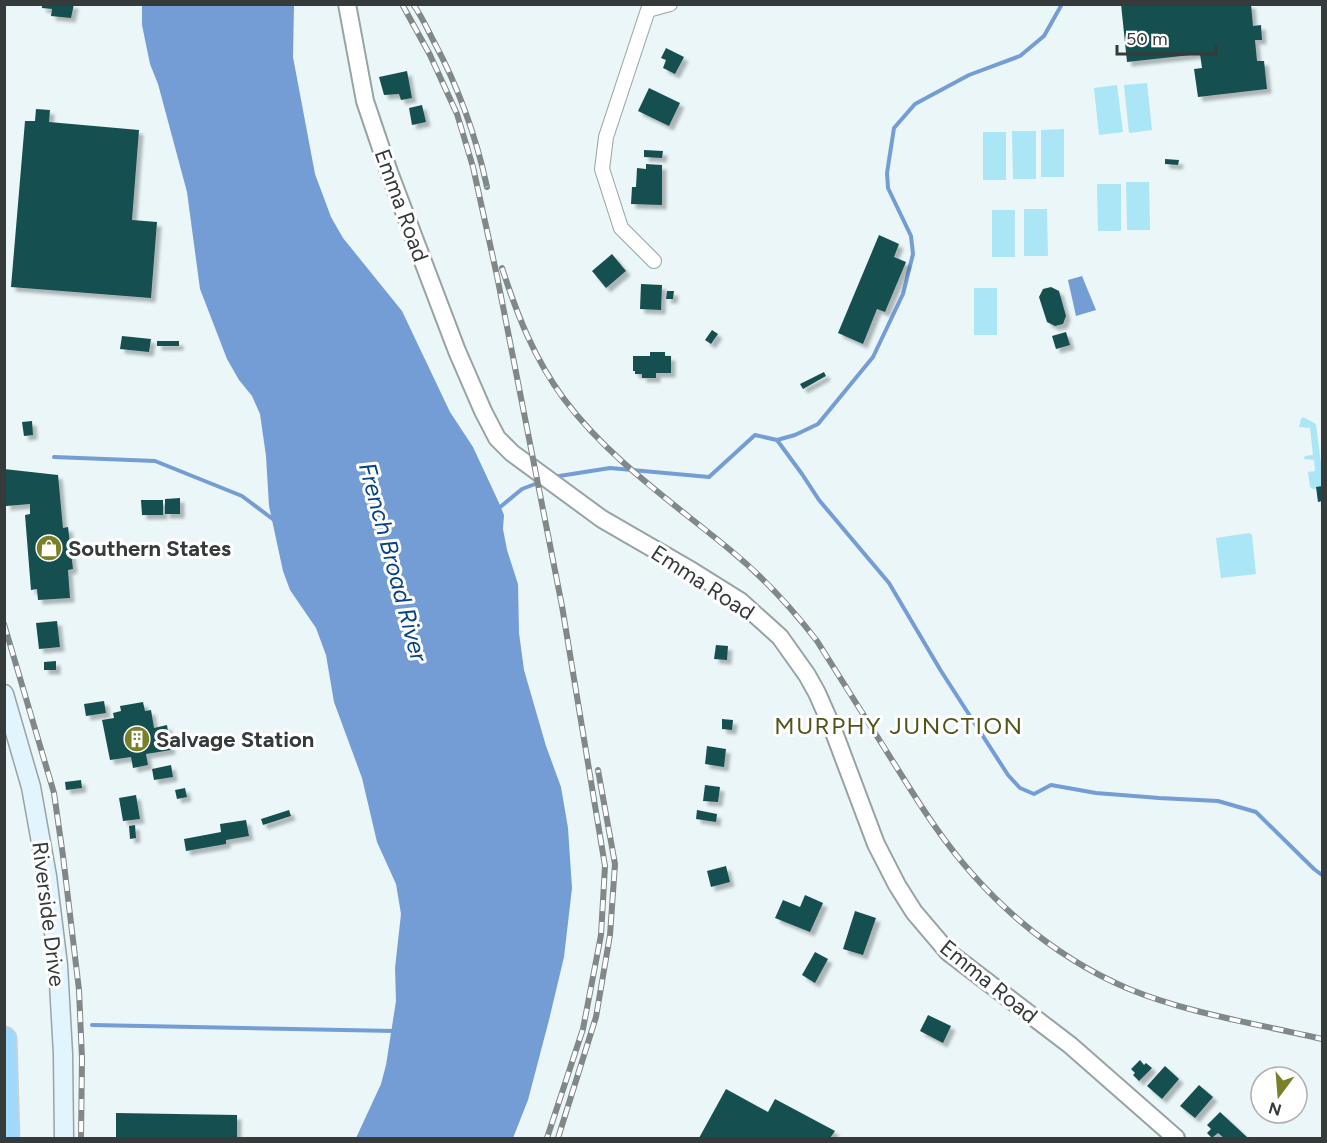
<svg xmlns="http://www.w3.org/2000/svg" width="1327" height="1143" font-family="Figtree,sans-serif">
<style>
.green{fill:#aae6f5}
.water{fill:#739dd4}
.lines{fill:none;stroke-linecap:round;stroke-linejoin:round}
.stream{stroke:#739dd4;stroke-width:4}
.building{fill:#184f4f;filter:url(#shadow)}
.minor-casing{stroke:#98a3a5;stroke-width:16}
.tertiary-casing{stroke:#98a3a5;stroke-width:20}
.secondary-casing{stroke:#98a3a5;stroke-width:21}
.motorway-casing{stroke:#cfd0d0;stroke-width:27}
.minor{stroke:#fff;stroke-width:14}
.tertiary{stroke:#fff;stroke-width:16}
.secondary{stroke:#e2f4fe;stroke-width:18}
.motorway{stroke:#a0d9fc;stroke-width:24}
.rail-casing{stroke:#808889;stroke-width:6}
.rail{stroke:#fff;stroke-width:4;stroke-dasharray:11;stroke-linecap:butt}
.labels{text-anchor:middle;stroke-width:6;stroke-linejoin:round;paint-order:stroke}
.street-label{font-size:22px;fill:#353a3b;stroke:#fff}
.poi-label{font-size:22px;font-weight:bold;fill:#353a3b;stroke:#fff;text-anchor:start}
.water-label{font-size:24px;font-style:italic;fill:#084385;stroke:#fff}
.neighbourhood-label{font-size:24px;letter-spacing:1.5px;fill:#52551a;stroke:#fff}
</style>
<defs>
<filter id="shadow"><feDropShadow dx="4.5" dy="4.5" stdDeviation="1.5" flood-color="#0004"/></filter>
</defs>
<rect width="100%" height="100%" fill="#ebf6f8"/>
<g class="green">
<polygon points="1147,83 1152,130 1129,133 1124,85"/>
<polygon points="1117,85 1123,132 1099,135 1094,88"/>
<polygon points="1064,129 1064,177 1041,177 1041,130"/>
<polygon points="1012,131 1036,131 1036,179 1013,179"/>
<rect x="983" y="132" width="23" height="48"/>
<polygon points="1126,182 1149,182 1150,230 1127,230"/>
<polygon points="1097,184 1121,184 1121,231 1098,231"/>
<polygon points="1024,209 1047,209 1048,256 1024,256"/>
<rect x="992" y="210" width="23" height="47"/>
<rect x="974" y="288" width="23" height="47"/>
<polygon points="1303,417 1316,424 1322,471 1322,488 1313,489 1310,487 1308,472 1315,471 1314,460 1304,459 1305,456 1313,455 1310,428 1299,427 1301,419"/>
<polygon points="1249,533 1252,535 1256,574 1221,578 1216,538"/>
</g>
<g class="water">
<polygon points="142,5 294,5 293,57 315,174 331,217 343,238 402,311 450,412 473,447 500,505 504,515 503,529 507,550 518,584 519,633 524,670 546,746 561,787 568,828 572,888 564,957 549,1020 528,1100 513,1138 356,1138 381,1084 386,1065 396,1001 395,968 401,914 396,884 377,842 362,778 334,702 326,655 316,628 290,590 283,571 269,506 266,456 260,414 252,396 239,380 227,359 200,289 187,192 158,84 150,64 142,25"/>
<polygon points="1082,276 1096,310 1076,316 1068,280"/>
</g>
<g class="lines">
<g class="stream">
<polyline points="777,440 802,474 819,500 889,583 941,671 1008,775 1020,788 1034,794 1051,785 1096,793 1159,798 1218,801 1256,812 1314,869 1322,875"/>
<polyline points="54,457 155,461 242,496 274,520"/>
<polyline points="553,477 610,468 709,477 755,435 777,440 795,435 818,424 873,357 903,294 913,254 911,236 888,188 887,173 894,128 915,104 969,75 1020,56 1044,36 1062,4"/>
<polyline points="499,508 522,489 543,481"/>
<polyline points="92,1025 394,1031"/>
</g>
</g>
<g class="building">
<polygon points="42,4 74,4 71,18 51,16 52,9 42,8"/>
<polygon points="1121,4 1251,4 1253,26 1261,25 1262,40 1255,40 1257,61 1264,61 1267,89 1198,97 1194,69 1202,68 1200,54 1127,62"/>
<polygon points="666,48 684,57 675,74 663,68 666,60 661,58"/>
<polygon points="407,71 412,98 401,100 399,94 384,95 379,77"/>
<polygon points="649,88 680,103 669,126 638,111"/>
<polygon points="422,105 426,122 412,125 409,108"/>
<polygon points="36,109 50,110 49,122 139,130 132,220 157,222 151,298 11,287 25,121 35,121"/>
<polygon points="644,150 663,151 662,158 644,157"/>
<polygon points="1165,159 1179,160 1178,165 1165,164"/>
<polygon points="646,164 662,165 662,205 631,204 632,187 636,187 637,168 646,169"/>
<polygon points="879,235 899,244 894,257 906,262 885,312 877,309 863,344 838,333"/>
<polygon points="612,254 626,271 606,288 592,271"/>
<polygon points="641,284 662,285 661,310 640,309"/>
<polygon points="1051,287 1059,291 1066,316 1063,324 1055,326 1047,322 1039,297 1043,289"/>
<polygon points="667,291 674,291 673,299 666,299"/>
<polygon points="712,330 718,334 711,344 705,340"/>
<polygon points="1066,332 1070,345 1056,349 1052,336"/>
<polygon points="122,336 151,339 149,352 120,349"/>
<rect x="157" y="341" width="22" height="5"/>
<polygon points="650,352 665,352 665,356 671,356 671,373 656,373 656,378 642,378 642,374 635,374 635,371 633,371 633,356 650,356"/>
<polygon points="824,372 826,376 803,389 800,384"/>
<polygon points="32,421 33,435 24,436 22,422"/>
<polygon points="4,469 58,475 63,528 68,527 73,569 68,570 70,598 38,600 37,589 31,590 25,515 30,514 30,504 6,506"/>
<polygon points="1322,486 1322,501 1318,502 1316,487"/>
<polygon points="180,498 180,514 165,514 165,499"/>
<polygon points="141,500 163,500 163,515 142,515"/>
<polygon points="57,621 60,647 39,649 36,623"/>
<polygon points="716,645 728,646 727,660 714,659"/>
<polygon points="56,661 56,670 44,670 44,662"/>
<polygon points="104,701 106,713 86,716 84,704"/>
<polygon points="143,702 145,711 151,710 154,728 167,725 171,750 146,754 148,765 133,768 131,757 110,760 102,720 114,718 113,713 121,711 120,706"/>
<polygon points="722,719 733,720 732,730 722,729"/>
<polygon points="707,746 726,749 724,767 705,764"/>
<polygon points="171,765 173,777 154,780 152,769"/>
<polygon points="81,780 82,788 66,790 65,782"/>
<polygon points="705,785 720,787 718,802 703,801"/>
<polygon points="185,788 187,797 177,799 175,790"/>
<polygon points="136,795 140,819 123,821 119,798"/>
<polygon points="289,810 291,816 263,825 261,819"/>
<polygon points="697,810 717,814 716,822 696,819"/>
<polygon points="246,820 249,836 226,840 226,844 186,851 184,839 221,832 220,824"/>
<polygon points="135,825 136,838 130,839 129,826"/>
<polygon points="726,866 730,882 711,887 707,871"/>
<polygon points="805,895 823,903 810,932 775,918 783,900 800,907"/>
<polygon points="855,911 876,918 863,955 843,949"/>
<polygon points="815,952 828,959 815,983 802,975"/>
<polygon points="928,1015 951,1026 943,1043 920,1031"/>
<polygon points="1140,1060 1144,1065 1146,1063 1152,1068 1139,1081 1133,1075 1135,1073 1131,1069"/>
<polygon points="1165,1066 1179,1079 1162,1099 1147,1086"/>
<polygon points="1199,1085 1213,1097 1195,1118 1180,1106"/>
<polygon points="726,1089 768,1112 775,1099 835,1131 830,1138 699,1138"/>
<polygon points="1220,1112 1248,1138 1224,1138 1218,1133 1212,1138 1207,1133 1211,1129 1207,1125"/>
<polygon points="116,1113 237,1115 237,1138 116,1138"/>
</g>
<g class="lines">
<defs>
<polyline id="minor" points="654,261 621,228 602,169 606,137 648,10 670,4"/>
<polyline id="tertiary" points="347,4 365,101 389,172 457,351 483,411 497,438 512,453 602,519 692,571 740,601 780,637 807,675 817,693 832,727 876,844 897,885 914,912 948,952 1070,1045 1176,1138"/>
<polyline id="secondary" points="4,694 31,787 47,876 58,965 63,1054 64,1138"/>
<polyline id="motorway" points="4,1039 7,1138"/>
</defs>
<use href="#minor" class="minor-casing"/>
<use href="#tertiary" class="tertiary-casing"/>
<use href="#secondary" class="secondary-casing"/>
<use href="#motorway" class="motorway-casing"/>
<use href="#minor" class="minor"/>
<use href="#tertiary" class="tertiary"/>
<use href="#secondary" class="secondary"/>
<use href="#motorway" class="motorway"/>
<defs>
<g id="rail">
<polyline points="402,4 430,55 457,114 473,167 497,276 562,606 605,866 601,935 583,1029 547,1138"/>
<path d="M 413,4 C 421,15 427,28 433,40 C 458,86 476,136 487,187"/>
<path d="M 502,268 C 518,317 534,358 564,399 C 609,459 672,502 729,549 C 762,576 791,607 817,641 C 842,681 867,720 892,760 C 906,782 919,804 934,825 C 983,896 1049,955 1129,989 C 1190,1014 1259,1024 1322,1039"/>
<polyline points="4,624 54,793 63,856 79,990 82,1059 81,1138"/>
<polyline points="558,1138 596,1017 610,935 615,864 598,770"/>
</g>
</defs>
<use href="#rail" class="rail-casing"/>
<use href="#rail" class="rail"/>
</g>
<defs>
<symbol id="shop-disc" viewBox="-11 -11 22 22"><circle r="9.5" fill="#7a7f29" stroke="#fff"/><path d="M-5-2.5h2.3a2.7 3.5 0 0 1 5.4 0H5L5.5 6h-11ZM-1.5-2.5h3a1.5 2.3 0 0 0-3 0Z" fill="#fff"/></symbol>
<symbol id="building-disc" viewBox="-11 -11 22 22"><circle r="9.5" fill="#7a7f29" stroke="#fff"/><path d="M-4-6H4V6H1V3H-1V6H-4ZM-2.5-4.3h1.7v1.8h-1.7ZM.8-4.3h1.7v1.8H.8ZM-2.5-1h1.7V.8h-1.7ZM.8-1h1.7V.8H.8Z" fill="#fff"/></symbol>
</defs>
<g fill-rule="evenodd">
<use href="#shop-disc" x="34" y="533" width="30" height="30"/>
<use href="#building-disc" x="122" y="724" width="30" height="30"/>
</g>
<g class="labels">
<g class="street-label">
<text transform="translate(402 205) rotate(70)" y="8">Emma Road</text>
<text transform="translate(703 582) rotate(33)" y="8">Emma Road</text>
<text transform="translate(49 914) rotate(83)" y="8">Riverside Drive</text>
<text transform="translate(989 981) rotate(39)" y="8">Emma Road</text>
</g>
<g class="poi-label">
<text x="68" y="556">Southern States</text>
<text x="156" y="747">Salvage Station</text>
</g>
<g class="water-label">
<text transform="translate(393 562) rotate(75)" y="8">French Broad River</text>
</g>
<g class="neighbourhood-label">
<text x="899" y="734">MURPHY JUNCTION</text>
</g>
</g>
<rect width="1327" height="1143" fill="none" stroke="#353a3b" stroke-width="12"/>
<g transform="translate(1279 1095) rotate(196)"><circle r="28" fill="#ffffff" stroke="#aeb0b1" stroke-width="1.5"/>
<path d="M0-4.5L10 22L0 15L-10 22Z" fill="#7a7f29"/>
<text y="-9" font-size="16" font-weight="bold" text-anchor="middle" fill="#353a3b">N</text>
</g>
<path d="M1117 45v9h99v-9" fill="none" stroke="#353a3b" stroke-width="3"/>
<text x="1126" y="45" font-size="18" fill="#353a3b" stroke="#ffffff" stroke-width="4.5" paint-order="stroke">50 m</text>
</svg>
